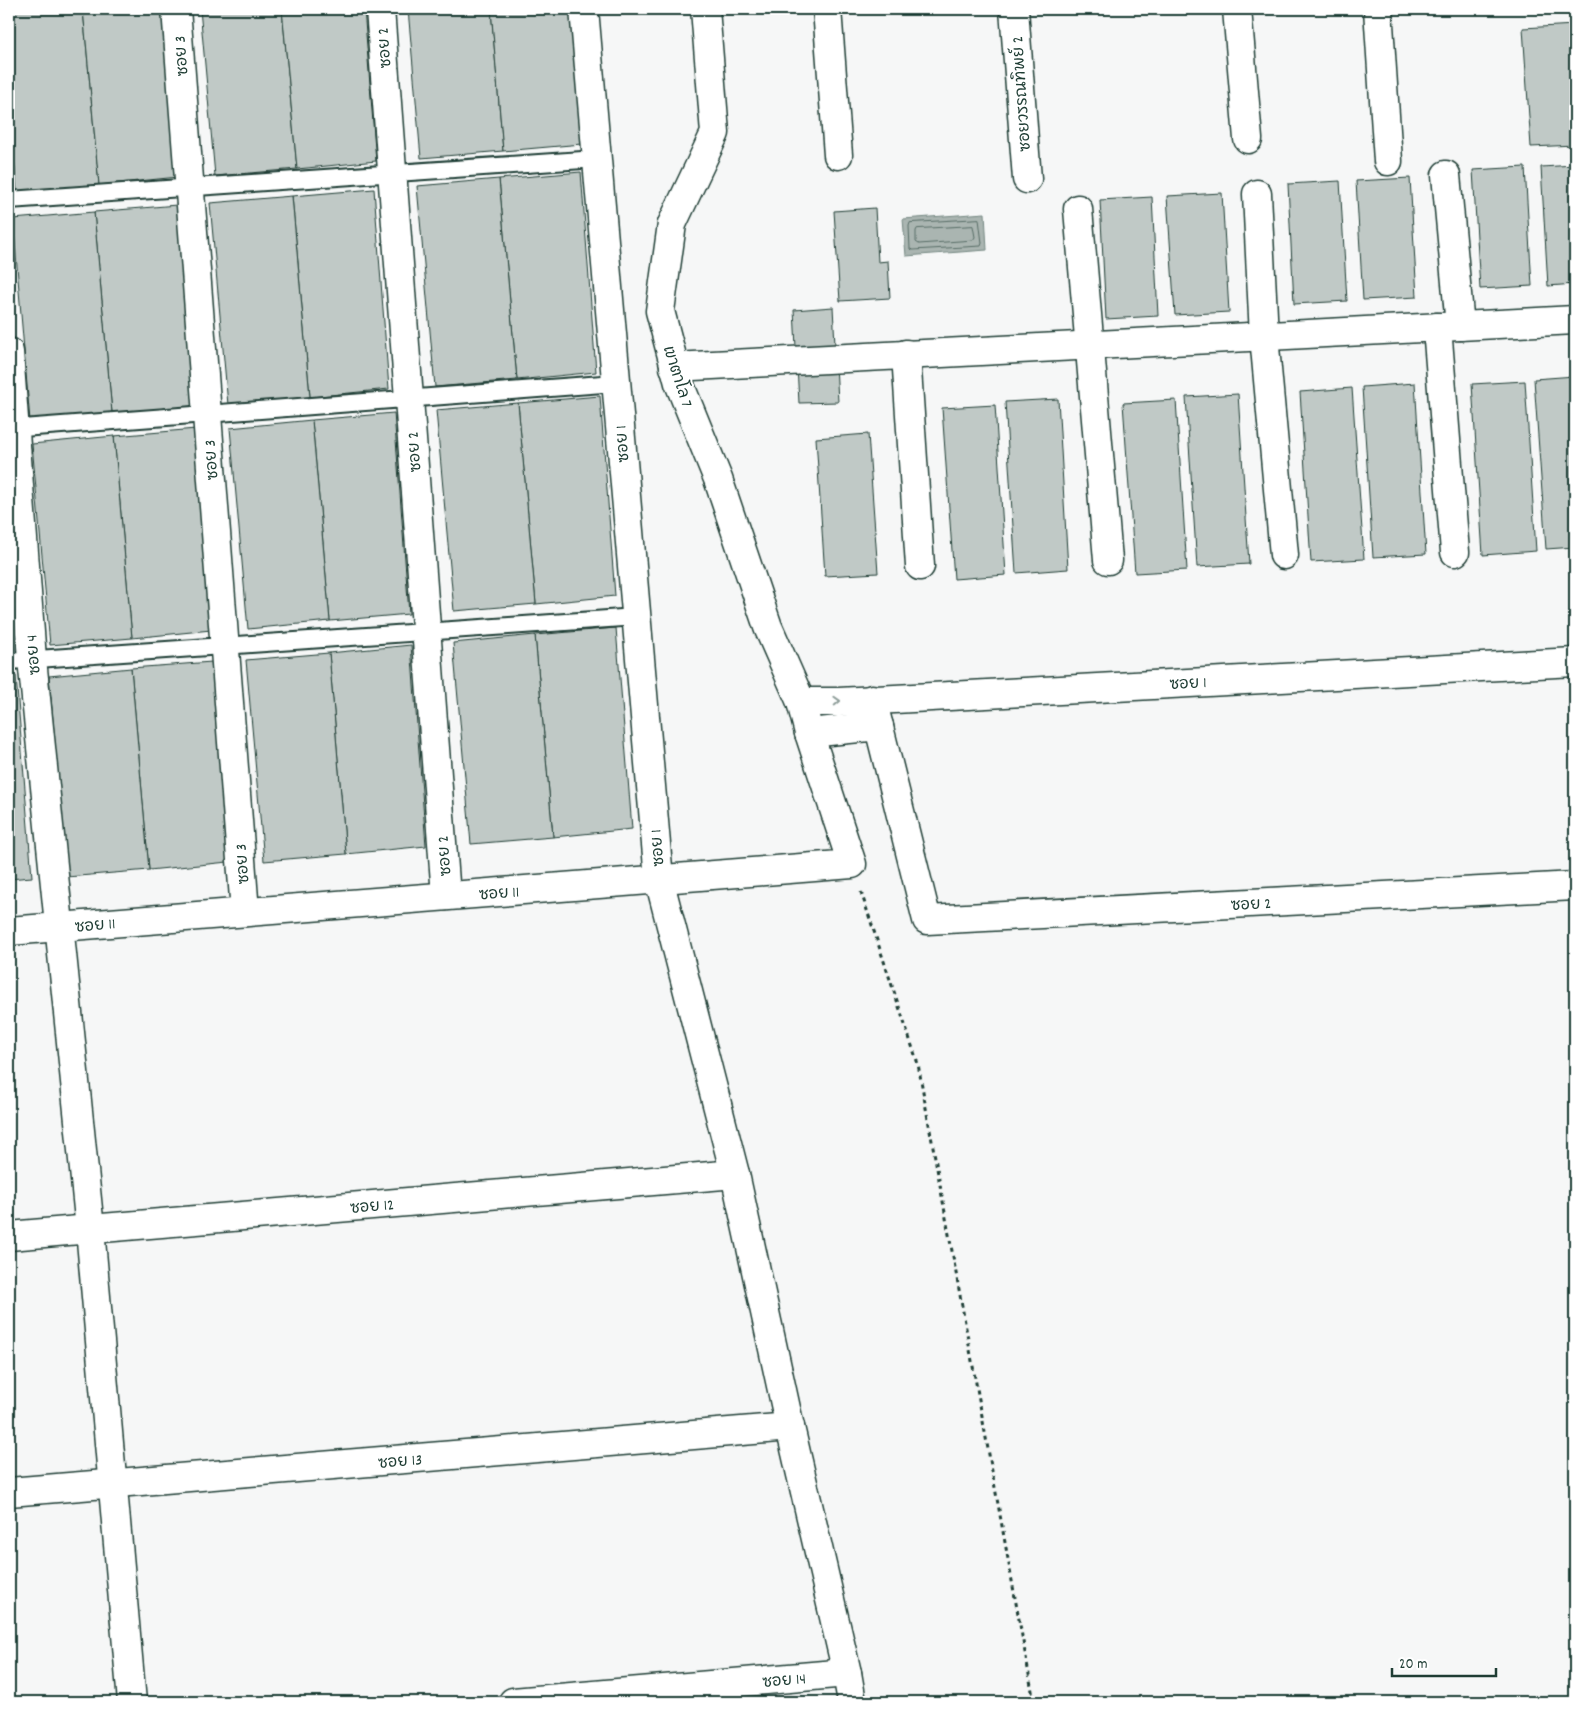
<svg xmlns="http://www.w3.org/2000/svg" width="1584" height="1711" font-family="Dekko,'Playpen Sans Thai',sans-serif">
<style>
.water{fill:#aab5b1;stroke:#72857f}
.lines{fill:none;stroke-linecap:round;stroke-linejoin:round}
.shore{stroke:#576d66;stroke-width:1}
.building{fill:#c0c9c6;stroke:#1f3d34}
.lane-casing{stroke:#1f3d34;stroke-width:20}
.street-casing{stroke:#1f3d34;stroke-width:31}
.path{stroke:#1f3d34;stroke-width:3;stroke-dasharray:4 4;stroke-linecap:butt}
.lane{stroke:#fff;stroke-width:16}
.street{stroke:#fff;stroke-width:28}
.oneway{stroke:#8f9e9a}
.labels{text-anchor:middle;stroke-width:4;stroke-linejoin:round;paint-order:stroke}
.street-label{font-size:16px;fill:#1f3d34;stroke:#fff}
</style>
<rect width="100%" height="100%" fill="#f6f7f7"/>
<filter id="ink" filterUnits="userSpaceOnUse"><feTurbulence type="fractalNoise" baseFrequency=".02" numOctaves="2"/><feDisplacementMap in="SourceGraphic" scale="10" xChannelSelector="R" yChannelSelector="G"/><feConvolveMatrix kernelMatrix="1 2 1 2 8 2 1 2 1" color-interpolation-filters="sRGB"/></filter>
<g filter="url(#ink)">
<polygon class="water" points="985,213 987,250 906,256 903,219"/>
<g class="lines">
<g class="shore">
<polygon points="979,219 982,243 981,246 913,250 910,249 909,226 910,223"/>
<polygon points="973,226 975,237 973,240 919,244 916,242 916,231 917,229"/>
</g>
</g>
<g class="building">
<polygon points="9,9 83,9 99,185 17,192 9,99"/>
<polygon points="83,9 166,9 178,177 99,185"/>
<polygon points="200,9 282,9 297,169 215,176"/>
<polygon points="282,9 364,9 376,161 297,169"/>
<polygon points="408,9 491,9 503,151 421,158"/>
<polygon points="491,9 572,9 582,144 503,151"/>
<polygon points="1575,25 1575,145 1531,147 1523,28"/>
<polygon points="1575,165 1575,284 1548,286 1541,167"/>
<polygon points="1525,167 1532,286 1480,289 1473,170"/>
<polygon points="581,172 596,372 517,380 499,179"/>
<polygon points="1410,178 1417,297 1363,300 1356,181"/>
<polygon points="499,179 517,380 435,387 417,186"/>
<polygon points="1340,181 1347,301 1294,304 1288,184"/>
<polygon points="374,189 389,389 310,397 292,196"/>
<polygon points="1222,193 1229,312 1175,315 1167,196"/>
<polygon points="292,196 310,397 228,405 210,203"/>
<polygon points="1152,197 1158,316 1106,319 1100,200"/>
<polygon points="177,205 192,406 112,413 94,212"/>
<polygon points="875,208 878,262 888,261 890,298 840,301 834,211"/>
<polygon points="94,212 112,413 30,421 13,219"/>
<polygon points="833,307 838,402 799,403 794,310"/>
<polygon points="1575,376 1575,547 1546,549 1534,379"/>
<polygon points="1525,381 1536,551 1483,555 1472,384"/>
<polygon points="1415,383 1426,554 1373,557 1362,387"/>
<polygon points="1352,388 1364,559 1311,562 1300,392"/>
<polygon points="1238,394 1249,564 1197,567 1186,397"/>
<polygon points="600,396 615,596 536,604 518,403"/>
<polygon points="1058,399 1068,569 1016,573 1005,402"/>
<polygon points="1176,400 1187,570 1135,573 1123,403"/>
<polygon points="518,403 536,604 454,611 436,410"/>
<polygon points="995,405 1006,575 954,579 942,408"/>
<polygon points="394,413 409,614 330,621 312,420"/>
<polygon points="312,420 330,621 248,629 230,428"/>
<polygon points="196,429 211,630 132,638 114,436"/>
<polygon points="868,434 878,573 825,576 816,438"/>
<polygon points="114,436 132,638 50,645 32,444"/>
<polygon points="9,562 16,644 9,645"/>
<polygon points="616,628 632,829 553,837 535,635"/>
<polygon points="535,635 553,837 471,844 453,643"/>
<polygon points="411,645 426,846 346,854 329,653"/>
<polygon points="329,653 346,854 264,861 246,660"/>
<polygon points="212,662 228,862 149,870 131,668"/>
<polygon points="131,668 149,870 67,877 49,676"/>
<polygon points="9,676 16,676 32,877 9,879"/>
</g>
<g class="lines">
<defs>
<g id="lane">
<polyline points="9,200 597,159"/>
<polyline points="9,429 616,383"/>
<polyline points="9,661 636,617"/>
</g>
<g id="street">
<polyline points="176,9 245,912"/>
<polyline points="380,9 446,896"/>
<polyline points="584,9 659,879 735,1174 790,1427 847,1673 852,1702"/>
<polyline points="827,9 838,155"/>
<polyline points="1014,9 1027,179"/>
<polyline points="1237,9 1248,139"/>
<polyline points="1378,9 1388,161"/>
<polyline points="1446,175 1460,326"/>
<polyline points="1257,194 1264,336 1284,555"/>
<polyline points="1078,209 1108,560"/>
<polyline points="1437,327 1455,552"/>
<polyline points="9,352 32,659 90,1229 132,1702"/>
<polyline points="906,354 920,566"/>
<polyline points="674,367 1575,320"/>
<polyline points="872,699 927,920 1575,886"/>
<polyline points="801,702 839,702 1575,662"/>
<polyline points="809,733 879,726"/>
<polyline points="9,931 852,864 809,733 801,702 768,627 718,479 679,383 660,311 672,224 715,133 705,9"/>
<polyline points="9,1236 735,1174"/>
<polyline points="9,1492 790,1427"/>
<polyline points="513,1702 847,1673"/>
</g>
</defs>
<use href="#lane" class="lane-casing"/>
<use href="#street" class="street-casing"/>
<polyline class="path" points="861,892 918,1064 1034,1702"/>
<use href="#lane" class="lane"/>
<use href="#street" class="street"/>
</g>
<defs><path id="oneway-chevron" d="M-2-3.5L2.5 0L-2 3.5" fill="none" stroke-width="1.6" stroke-linecap="round" stroke-linejoin="round" transform="scale(1.25)"/></defs>
<use class="oneway" href="#oneway-chevron" transform="translate(837 701) rotate(-2)"/>
</g>
<g class="labels">
<g class="street-label">
<text transform="translate(383 48) rotate(-94)" y="6">ซอย 2</text>
<text transform="translate(180 56) rotate(-94)" y="6">ซอย 3</text>
<text transform="translate(1020 94) rotate(-94)" y="6">ซอยวรรณทิพย์ 2</text>
<text transform="translate(679 376) rotate(72)" y="6">เขาตาโล 7</text>
<text transform="translate(621 444) rotate(-95)" y="6">ซอย 1</text>
<text transform="translate(413 452) rotate(-94)" y="6">ซอย 2</text>
<text transform="translate(210 460) rotate(-94)" y="6">ซอย 3</text>
<text transform="translate(32 655) rotate(-95)" y="6">ซอย 4</text>
<text transform="translate(1188 682) rotate(-3)" y="6">ซอย 1</text>
<text transform="translate(656 848) rotate(-95)" y="6">ซอย 1</text>
<text transform="translate(443 856) rotate(-94)" y="6">ซอย 2</text>
<text transform="translate(241 864) rotate(-94)" y="6">ซอย 3</text>
<text transform="translate(499 892) rotate(-4)" y="6">ซอย 11</text>
<text transform="translate(1251 903) rotate(-3)" y="6">ซอย 2</text>
<text transform="translate(95 924) rotate(-5)" y="6">ซอย 11</text>
<text transform="translate(372 1205) rotate(-5)" y="6">ซอย 12</text>
<text transform="translate(400 1460) rotate(-5)" y="6">ซอย 13</text>
<text transform="translate(784 1679) rotate(-5)" y="6">ซอย 14</text>
</g>
</g>
<rect width="1584" height="1711" fill="none" stroke="#fff" stroke-width="30"/>
<rect x="15" y="15" width="1554" height="1681" fill="none" stroke="#1f3d34" stroke-width="2" filter="url(#ink)"/>
<path d="M1392 1668v8h104v-8" fill="none" stroke="#1f3d34" stroke-width="2.5"/>
<text x="1399" y="1668" font-size="15" fill="#1f3d34" stroke="#ffffff" stroke-width="4" paint-order="stroke">20 m</text>
</svg>
